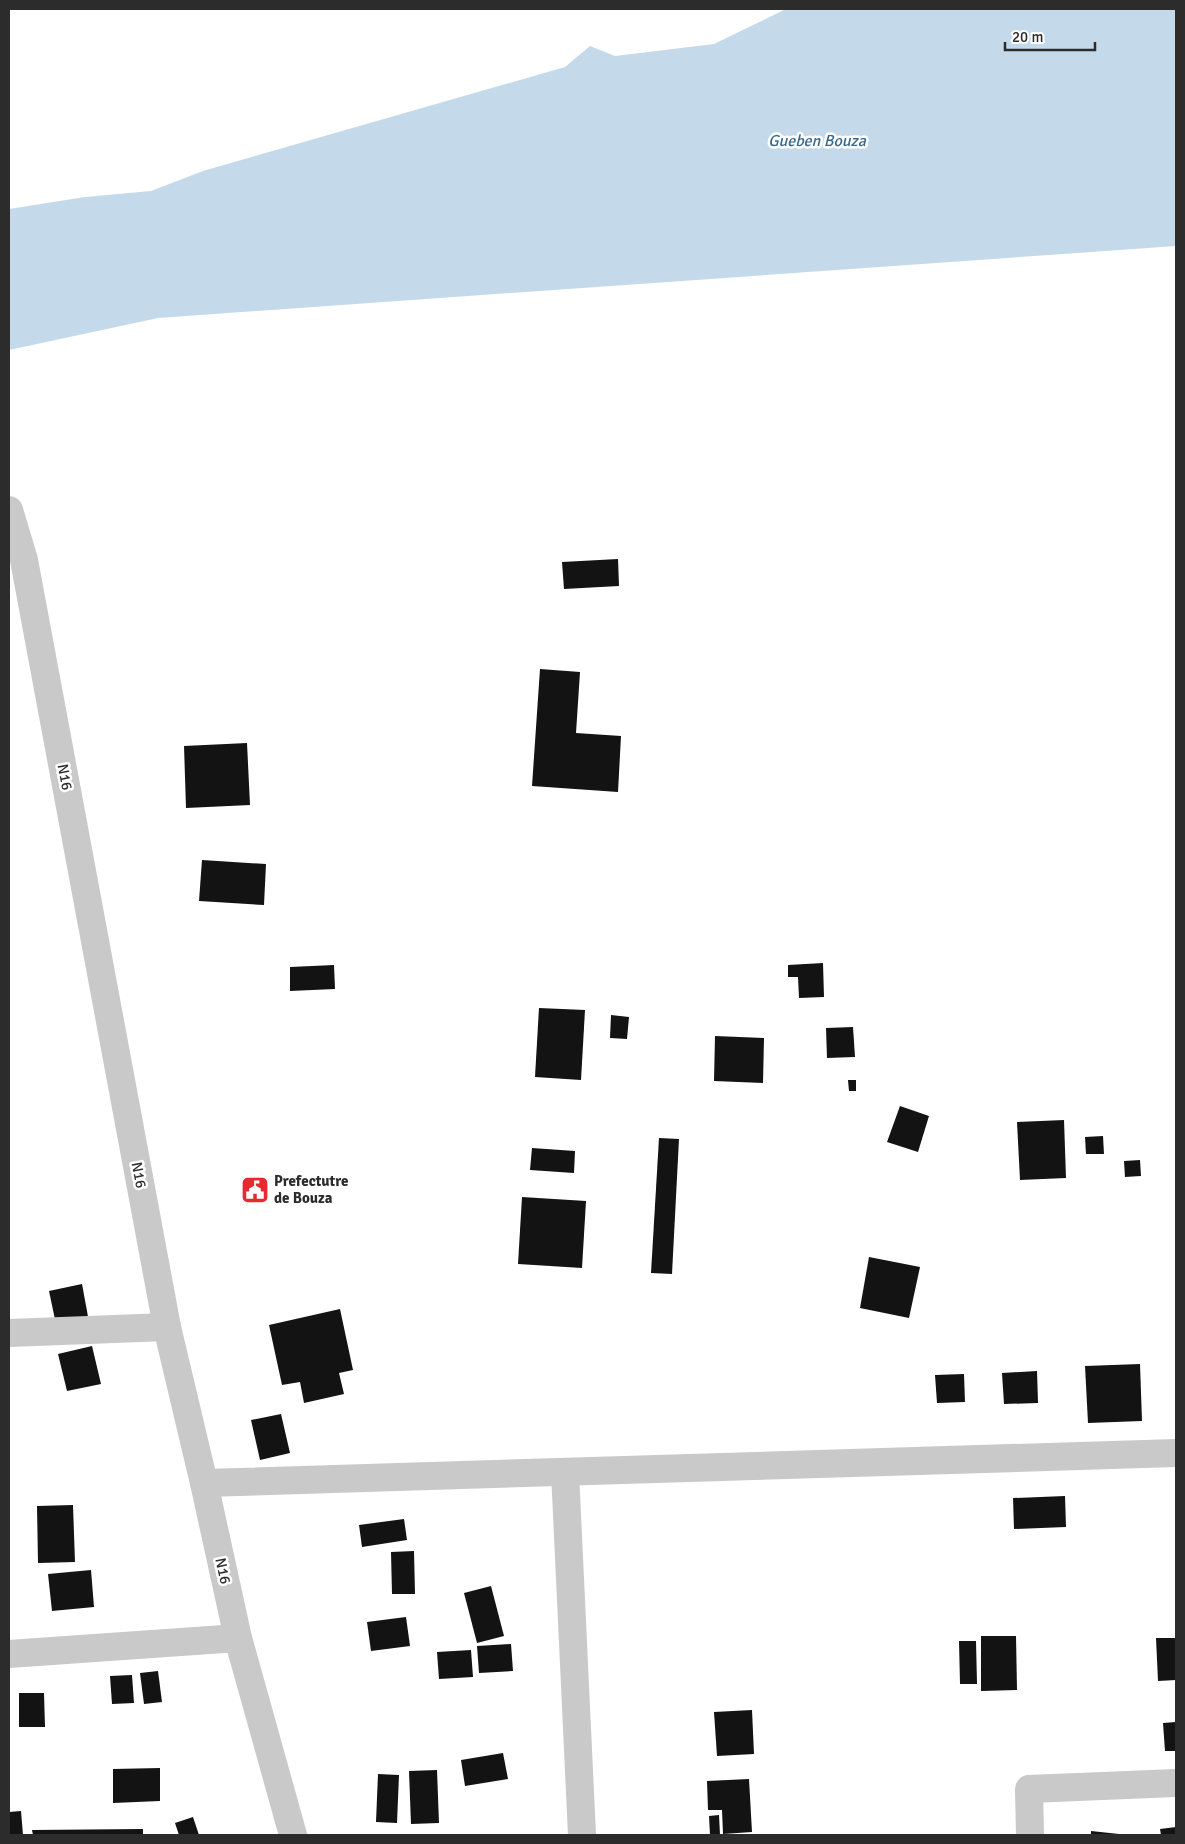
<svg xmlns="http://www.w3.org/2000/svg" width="1185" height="1844" font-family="Signika,sans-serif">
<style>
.water{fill:#c4daeb}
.building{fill:#131313}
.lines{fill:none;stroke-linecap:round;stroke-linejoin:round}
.minor{stroke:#c9c9c9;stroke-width:28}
.tertiary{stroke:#c9c9c9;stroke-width:28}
.labels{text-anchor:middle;stroke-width:5;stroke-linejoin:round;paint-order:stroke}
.street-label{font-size:15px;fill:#2c2c2c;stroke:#fff}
.poi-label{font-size:15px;font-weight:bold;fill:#2c2c2c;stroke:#fff;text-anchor:start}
.water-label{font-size:16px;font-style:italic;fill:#3a698e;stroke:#fff}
</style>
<rect width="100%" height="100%" fill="#fff"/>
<polygon class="water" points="786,9 1176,9 1176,246 158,318 9,350 9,209 85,197 151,191 203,171 565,67 590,46 615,56 714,44"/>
<g class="building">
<polygon points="618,559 619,586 564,589 562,562"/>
<polygon points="540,669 580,672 576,733 621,736 618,792 532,786"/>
<polygon points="247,743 250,805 186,808 184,746"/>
<polygon points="202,860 266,864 264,905 199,901"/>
<polygon points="823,963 824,997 799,998 798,977 788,977 788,965"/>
<polygon points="334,965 335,989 290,991 290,967"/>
<polygon points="539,1008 585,1010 581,1080 535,1077"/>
<polygon points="611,1015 629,1017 627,1039 610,1038"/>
<polygon points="853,1027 855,1057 827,1058 826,1028"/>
<polygon points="715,1036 764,1038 763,1083 714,1081"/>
<polygon points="848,1080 856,1080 856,1091 849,1091"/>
<polygon points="900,1106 929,1116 918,1152 887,1142"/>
<polygon points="1064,1120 1066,1178 1020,1180 1017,1122"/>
<polygon points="1103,1136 1104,1154 1086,1154 1085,1137"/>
<polygon points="659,1138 679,1139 672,1274 651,1273"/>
<polygon points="532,1148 575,1151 574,1173 530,1170"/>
<polygon points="1140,1160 1141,1176 1125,1177 1124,1161"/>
<polygon points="522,1197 586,1201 582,1268 518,1264"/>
<polygon points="869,1257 920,1267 909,1318 860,1308"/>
<polygon points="82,1284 89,1322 57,1329 49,1291"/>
<polygon points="340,1309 353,1370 339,1373 344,1394 304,1403 300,1382 282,1385 269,1325"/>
<polygon points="92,1346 101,1384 67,1391 58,1354"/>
<polygon points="1140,1364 1142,1421 1088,1423 1085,1366"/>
<polygon points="1037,1371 1038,1403 1004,1404 1002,1373"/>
<polygon points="964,1374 965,1402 937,1403 935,1375"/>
<polygon points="281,1414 290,1453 260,1460 251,1420"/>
<polygon points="1065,1496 1066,1527 1014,1529 1013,1498"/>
<polygon points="73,1505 75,1562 38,1563 37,1506"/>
<polygon points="404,1519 407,1540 362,1547 359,1525"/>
<polygon points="414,1551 415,1594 392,1594 391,1552"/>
<polygon points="91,1570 94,1607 52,1611 48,1574"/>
<polygon points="491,1586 504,1636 477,1643 464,1593"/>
<polygon points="406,1617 410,1646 371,1651 367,1622"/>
<polygon points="981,1636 1016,1636 1017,1690 981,1691"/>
<polygon points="1156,1638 1176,1638 1176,1680 1158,1681"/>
<polygon points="959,1641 976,1641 977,1684 960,1684"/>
<polygon points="511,1644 513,1671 479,1673 477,1646"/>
<polygon points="471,1650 473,1677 439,1679 437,1652"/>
<polygon points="158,1671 162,1702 144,1704 140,1673"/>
<polygon points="132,1675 134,1703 112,1704 110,1676"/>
<polygon points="19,1693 44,1693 45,1727 19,1727"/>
<polygon points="752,1710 754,1754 717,1756 714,1712"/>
<polygon points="1176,1722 1176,1751 1165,1751 1163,1723"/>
<polygon points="503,1753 508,1779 465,1786 461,1760"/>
<polygon points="160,1768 160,1801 113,1803 113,1769"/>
<polygon points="437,1770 439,1823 411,1824 409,1771"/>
<polygon points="378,1774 399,1775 397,1823 376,1822"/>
<polygon points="749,1779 752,1832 723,1834 722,1810 708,1810 707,1781"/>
<polygon points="21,1811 23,1835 9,1835 9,1812"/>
<polygon points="719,1815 720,1835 710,1835 709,1816"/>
<polygon points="193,1817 199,1835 179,1835 175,1823"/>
<polygon points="1176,1827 1176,1835 1161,1835 1160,1829"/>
<polygon points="143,1829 143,1835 33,1835 32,1830"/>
<polygon points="1091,1831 1119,1834 1119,1835 1091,1835"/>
</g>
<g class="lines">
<g class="minor">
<polyline points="9,1333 167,1327"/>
<polyline points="565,1472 582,1835"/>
<polyline points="204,1483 1176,1453"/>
<polyline points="9,1654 238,1638"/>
<polyline points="1030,1835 1029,1789 1176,1783"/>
</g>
<polyline class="tertiary" points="9,510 24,560 167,1327 204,1483 238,1638 293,1835"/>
</g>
<defs>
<symbol id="civic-square" viewBox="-11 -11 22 22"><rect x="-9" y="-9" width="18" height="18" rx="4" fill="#e72a2f" stroke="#fff"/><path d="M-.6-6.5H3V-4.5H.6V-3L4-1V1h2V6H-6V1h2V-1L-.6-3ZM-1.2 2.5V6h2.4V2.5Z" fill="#fff"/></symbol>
</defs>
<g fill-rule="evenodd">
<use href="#civic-square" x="239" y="1174" width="32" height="32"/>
</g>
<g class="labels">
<g class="street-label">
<text transform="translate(65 777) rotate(79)" y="5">N16</text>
<text transform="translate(139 1175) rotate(79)" y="5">N16</text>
<text transform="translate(223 1571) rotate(78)" y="5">N16</text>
</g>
<g class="poi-label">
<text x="274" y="1186">Prefectutre<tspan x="274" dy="17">de Bouza</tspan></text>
</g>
<g class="water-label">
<text x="817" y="146">Gueben Bouza</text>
</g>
</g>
<rect width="1185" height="1844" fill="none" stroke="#2c2c2c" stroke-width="20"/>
<path d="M1005 42v8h90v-8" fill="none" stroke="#2c2c2c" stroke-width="2.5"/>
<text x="1012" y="42" font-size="15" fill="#2c2c2c" stroke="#ffffff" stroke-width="4" paint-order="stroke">20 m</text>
</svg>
